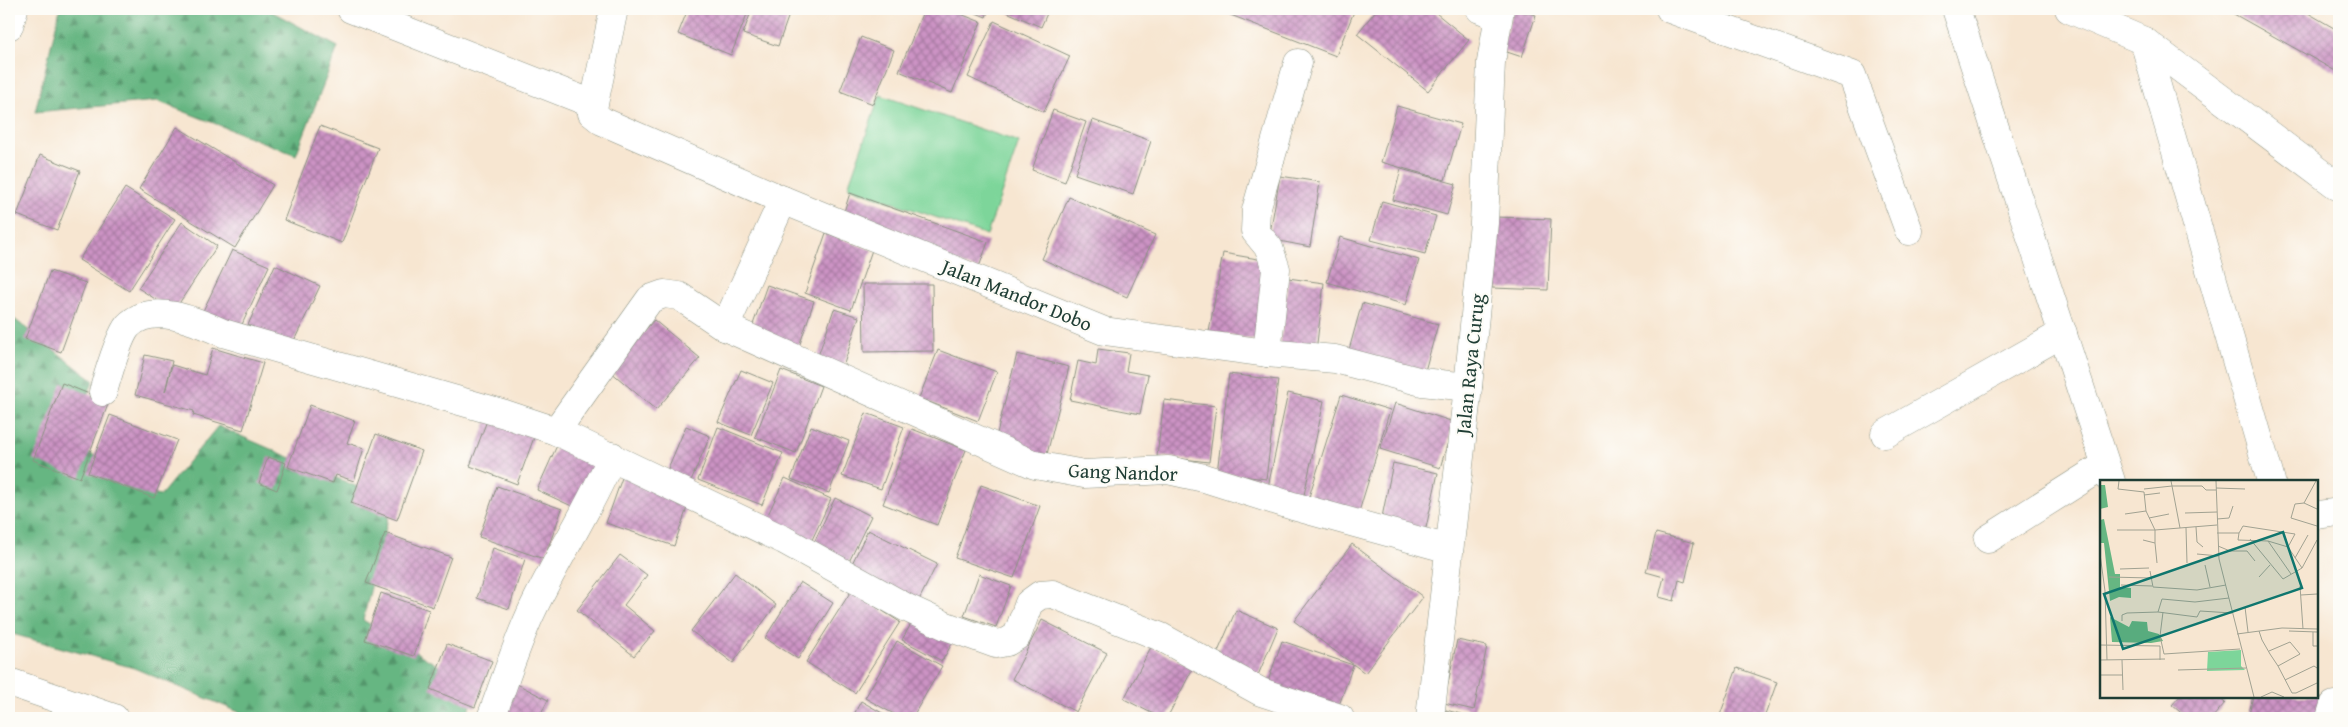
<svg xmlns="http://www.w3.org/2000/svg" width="2348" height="727" font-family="'Gentium Book Plus',serif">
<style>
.forest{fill:url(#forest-firs);stroke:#427a5b}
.pitch{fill:#7dd59a;stroke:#4e8967}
.building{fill:url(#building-cross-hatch)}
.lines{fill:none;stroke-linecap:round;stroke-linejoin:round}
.minor-casing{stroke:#8b9282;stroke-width:29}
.secondary-casing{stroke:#8b9282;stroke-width:29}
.minor{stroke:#fff;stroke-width:28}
.secondary{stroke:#fff;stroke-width:28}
.labels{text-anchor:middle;stroke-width:4.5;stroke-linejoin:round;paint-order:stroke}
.street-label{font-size:20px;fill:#1f3d34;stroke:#fdfcf7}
.inset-road{fill:none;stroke:#a1a292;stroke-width:1}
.view{fill:#0f766e;fill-opacity:0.15;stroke:#0f766e;stroke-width:2.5}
.inset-edge{fill:none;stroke:#1f3d34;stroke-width:2.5}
</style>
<defs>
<pattern id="forest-firs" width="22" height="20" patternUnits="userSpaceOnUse" patternTransform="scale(1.25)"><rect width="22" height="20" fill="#66b682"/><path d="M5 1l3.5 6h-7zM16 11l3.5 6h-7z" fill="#53956b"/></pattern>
<pattern id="building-cross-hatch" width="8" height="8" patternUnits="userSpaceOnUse" patternTransform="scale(1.25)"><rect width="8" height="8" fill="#cc93c4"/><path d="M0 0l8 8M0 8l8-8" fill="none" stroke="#a579a0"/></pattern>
</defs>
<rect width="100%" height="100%" fill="#fdfcf7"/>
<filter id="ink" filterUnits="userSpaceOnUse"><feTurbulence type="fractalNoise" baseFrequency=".02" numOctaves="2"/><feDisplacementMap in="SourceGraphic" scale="10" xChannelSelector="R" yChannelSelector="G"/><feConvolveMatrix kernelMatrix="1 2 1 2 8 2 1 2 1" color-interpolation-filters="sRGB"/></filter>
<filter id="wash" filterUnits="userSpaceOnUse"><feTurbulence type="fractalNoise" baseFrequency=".0096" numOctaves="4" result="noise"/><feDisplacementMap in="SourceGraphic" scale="20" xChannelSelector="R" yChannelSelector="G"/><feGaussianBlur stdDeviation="1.12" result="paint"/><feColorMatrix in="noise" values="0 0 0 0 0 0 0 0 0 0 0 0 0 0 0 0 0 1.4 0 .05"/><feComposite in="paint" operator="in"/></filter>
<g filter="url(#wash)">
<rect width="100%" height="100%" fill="#f7e6d1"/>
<g class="forest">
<polygon points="60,9 267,9 338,47 296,155 157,101 35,112"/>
<polygon points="9,315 94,381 65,438 160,496 218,426 392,502 363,620 478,690 465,718 253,718 134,668 9,633"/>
</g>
<polygon class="pitch" points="880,95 1019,142 987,235 848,187"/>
<g id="blocks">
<g class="building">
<polygon points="688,9 749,9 731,55 678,34"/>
<polygon points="752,9 791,9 778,46 743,34"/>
<polygon points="924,9 948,9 981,22 952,93 899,71"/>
<polygon points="966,9 989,9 986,17"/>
<polygon points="1000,9 1049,9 1041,27"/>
<polygon points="1225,9 1355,9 1336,56 1223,12"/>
<polygon points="1377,9 1431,9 1469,40 1428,91 1357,34"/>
<polygon points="1513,9 1536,15 1522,57 1501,50"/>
<polygon points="2225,9 2300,9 2308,13 2339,31 2339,73"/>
<polygon points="994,21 1070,56 1044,112 968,77"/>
<polygon points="861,37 894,50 873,104 840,91"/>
<polygon points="1397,106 1461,124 1445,180 1381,162"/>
<polygon points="1053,110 1086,122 1065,182 1032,170"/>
<polygon points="1093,120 1151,141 1133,194 1075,174"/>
<polygon points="320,126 378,148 342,243 284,220"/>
<polygon points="177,127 273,185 235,248 139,189"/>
<polygon points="40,155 80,171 57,230 17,215"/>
<polygon points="1401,169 1456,184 1447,215 1393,200"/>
<polygon points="1280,176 1320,182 1310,247 1269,239"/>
<polygon points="125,188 175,219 129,291 79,260"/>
<polygon points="850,193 988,242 978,270 841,221"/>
<polygon points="1069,197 1155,235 1127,297 1042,259"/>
<polygon points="1382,201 1436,216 1425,254 1371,240"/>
<polygon points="1495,217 1551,219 1548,290 1492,288"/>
<polygon points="182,222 217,246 174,311 138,288"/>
<polygon points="826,233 872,250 851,310 805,293"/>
<polygon points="1340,237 1419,260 1406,305 1327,282"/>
<polygon points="232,250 269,266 239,331 202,313"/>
<polygon points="1223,253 1275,262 1261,341 1209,332"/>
<polygon points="275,265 320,286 292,345 248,325"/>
<polygon points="50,271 86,283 61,352 25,339"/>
<polygon points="1288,278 1324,283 1316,352 1280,348"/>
<polygon points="863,284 932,284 933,351 864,352"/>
<polygon points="767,285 814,301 798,350 750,333"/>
<polygon points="1362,303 1438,324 1423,378 1347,357"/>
<polygon points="834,309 859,317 842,370 816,362"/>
<polygon points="654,320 700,358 656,410 610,371"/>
<polygon points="213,348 263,363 243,430 193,415 194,411 135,395 145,355 172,361 165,392 172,365 205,375"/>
<polygon points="1098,349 1129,353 1126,371 1148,375 1140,414 1070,400 1078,361 1096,365"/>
<polygon points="938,350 997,372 978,421 919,398"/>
<polygon points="1017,354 1069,367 1046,458 994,445"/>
<polygon points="741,370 773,383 751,435 718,422"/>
<polygon points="781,370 821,386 796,453 755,437"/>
<polygon points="1229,374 1278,380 1266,479 1217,473"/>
<polygon points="62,383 109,402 80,478 33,460"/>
<polygon points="1288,393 1324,401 1304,495 1268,487"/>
<polygon points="1341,395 1390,410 1358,515 1308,500"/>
<polygon points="1164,400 1216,406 1209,462 1157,456"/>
<polygon points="1395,403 1454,422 1440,468 1380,449"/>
<polygon points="310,405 355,421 347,443 364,448 354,481 336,475 333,483 288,467"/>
<polygon points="866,413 904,427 881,489 842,476"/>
<polygon points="110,415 177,440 154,498 88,473"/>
<polygon points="489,415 536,432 517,484 470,466"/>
<polygon points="686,426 710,436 690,483 666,473"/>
<polygon points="811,426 849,441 829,493 791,479"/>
<polygon points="718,427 783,453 762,505 698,480"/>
<polygon points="912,429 966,450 937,525 883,504"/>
<polygon points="376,434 422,451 397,520 351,503"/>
<polygon points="559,441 598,458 576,508 537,490"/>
<polygon points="268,457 286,463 277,490 259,483"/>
<polygon points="1393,463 1438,473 1424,537 1380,527"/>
<polygon points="623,475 690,499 674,546 606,523"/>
<polygon points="785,478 831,499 811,542 765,521"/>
<polygon points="981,485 1040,506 1014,578 955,558"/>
<polygon points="497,486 562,509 544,559 479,537"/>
<polygon points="835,498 871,516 847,566 811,549"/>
<polygon points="868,530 937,564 917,604 849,570"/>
<polygon points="385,533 451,557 433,607 366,583"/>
<polygon points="1656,533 1694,543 1685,582 1679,580 1674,601 1659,597 1664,577 1646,572"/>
<polygon points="1352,544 1423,597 1365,673 1294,621"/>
<polygon points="493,548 525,559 509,609 477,598"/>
<polygon points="620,555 647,575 624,605 655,631 634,656 577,610"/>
<polygon points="735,573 776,605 733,663 691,631"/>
<polygon points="979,574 1011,586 996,627 964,616"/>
<polygon points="800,582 833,603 798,659 765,638"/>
<polygon points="851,591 900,622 855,693 806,662"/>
<polygon points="381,593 429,610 414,656 365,640"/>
<polygon points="1236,610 1278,628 1256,680 1214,661"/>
<polygon points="917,613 957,635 942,661 902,640"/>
<polygon points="1042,620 1107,653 1076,712 1012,679"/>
<polygon points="1457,640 1487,646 1474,710 1444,703"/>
<polygon points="897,641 942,666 912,718 901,718 865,698"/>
<polygon points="1282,641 1353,665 1336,714 1265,690"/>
<polygon points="447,644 492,661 475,707 430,689"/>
<polygon points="1151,647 1193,668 1167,718 1161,718 1124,699"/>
<polygon points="1737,668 1777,682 1764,718 1719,718"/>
<polygon points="517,684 548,700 539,718 519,718 504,711"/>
<polygon points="2180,696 2217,696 2225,703 2212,718 2187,718 2172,705"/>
<polygon points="2253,696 2316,696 2325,698 2320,718 2248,718"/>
<polygon points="861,701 891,718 852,718"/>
<polygon points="1446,710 1475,718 1444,718"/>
</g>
</g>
</g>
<g filter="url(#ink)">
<use href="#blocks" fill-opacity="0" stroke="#8b9282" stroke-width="1"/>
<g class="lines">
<defs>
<g id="minor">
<polyline points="351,9 593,104"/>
<polyline points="614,9 592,113 602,121 783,200 1104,331 1267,353 1335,359 1422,382 1468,387"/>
<polyline points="1480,9 1498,16"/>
<polyline points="1670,9 1852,75 1909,231"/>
<polyline points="1956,9 2111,481"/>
<polyline points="2069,9 2144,41 2339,187"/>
<polyline points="9,26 14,9"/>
<polyline points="2144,41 2271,481"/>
<polyline points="725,327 783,200"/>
<polyline points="1267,353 1276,269 1269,248 1255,231 1256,210 1298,63"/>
<path d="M 103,392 C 107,378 119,336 128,326 C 152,301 198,322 223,333 L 505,414 L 556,431 L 784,540 L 907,608 L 946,626 L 996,644 L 1007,642 L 1017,636 L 1029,603 L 1040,595 L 1053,594 L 1161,637 L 1261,692 L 1340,718"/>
<polyline points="556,431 650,299 664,294 679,296 725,327 1035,465 1084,474 1168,470 1204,478 1293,506 1449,549"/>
<polyline points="1885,434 2063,333"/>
<polyline points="2317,515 2339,512"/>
<polyline points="1988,539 2105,465"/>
<polyline points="9,682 114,718"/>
<path d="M 491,718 C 504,684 515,648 530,615 C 555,560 589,511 612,456"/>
<polyline points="2330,718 2334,705"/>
</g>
<polyline id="secondary" points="1430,718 1468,387 1484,223 1491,62 1500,9"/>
</defs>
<use href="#minor" class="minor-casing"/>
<use href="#secondary" class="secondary-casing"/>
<use href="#minor" class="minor"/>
<use href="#secondary" class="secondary"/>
</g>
</g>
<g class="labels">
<g class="street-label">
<text transform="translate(1017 295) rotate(22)" y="7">Jalan Mandor Dobo</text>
<text transform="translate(1470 364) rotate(-84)" y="7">Jalan Raya Curug</text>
<text transform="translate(1123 472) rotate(2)" y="7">Gang Nandor</text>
</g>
</g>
<g transform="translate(2100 480)">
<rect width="218" height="218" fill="#f7e6d1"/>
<path d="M 141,170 L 141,186 L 145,190 L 107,191 L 108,172 Z" fill="#7dd59a"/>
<path d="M 0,5 L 5,5 L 8,27 L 0,29 ZM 4,39 L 15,94 L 20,94 L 20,107 L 31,108 L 31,118 L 19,117 L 10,121 L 4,63 L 0,63 L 0,40 ZM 10,137 L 29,147 L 32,141 L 47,142 L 48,151 L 59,154 L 63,161 L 51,163 L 12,162 Z" fill="#66b682"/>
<path class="inset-road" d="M 19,1 L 18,9 L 44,12 L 46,31 L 55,50 L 117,45M 116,1 L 119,79 L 154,217M 116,8 L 145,9M 44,9 L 72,6 L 71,1M 44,15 L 60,13M 204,23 L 216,1M 217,29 L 204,23 L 195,24 L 191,38 L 217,46M 85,33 L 117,32M 25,34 L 46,31M 49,38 L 69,34M 117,39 L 129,38 L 133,26M 96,47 L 97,62 L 103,67M 80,48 L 72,6 L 102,6 L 106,10 L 116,10M 86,48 L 87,83M 17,50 L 55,50 L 55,63 L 43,60M 117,53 L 139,53 L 143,46 L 195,54 L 188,67 L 168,61 L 138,60 L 139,53M 150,59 L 183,99 L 202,88 L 217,60M 168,61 L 191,94M 55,63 L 57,83M 118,66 L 130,71 L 147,71 L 155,81M 188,67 L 202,88M 0,74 L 5,111 L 7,180M 97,74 L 119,76M 195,78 L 208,55M 105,85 L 110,107M 20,89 L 49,88M 50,91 L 53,107 L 97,110 L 126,105M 9,97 L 51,98M 159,97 L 170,85M 21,105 L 52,106M 200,106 L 203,149M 201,115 L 217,114M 145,127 L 148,152M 58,132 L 62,119 L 95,122 L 129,118M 63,132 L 60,156 L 64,174 L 140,169M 22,141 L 22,135 L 27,133 L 58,132 L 97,137 L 100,131 L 132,133M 159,151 L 162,160 L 170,174 L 178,186 L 200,174 L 190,162 L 169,171M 189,151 L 217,152M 213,152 L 213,166 L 217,166M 137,154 L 182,148 L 217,149M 0,165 L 60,166 L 60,180M 0,180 L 65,179M 22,180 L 23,210M 178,186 L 192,213 L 196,213M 78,190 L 146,188M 0,195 L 23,195M 185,200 L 214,186 L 217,188M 196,213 L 217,203M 161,217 L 172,212 L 184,217"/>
<path class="view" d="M 183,52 L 202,108 L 23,169 L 4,114 Z"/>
<rect width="218" height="218" class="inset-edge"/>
</g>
<rect width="2348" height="727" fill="none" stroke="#fdfcf7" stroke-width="30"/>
</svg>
